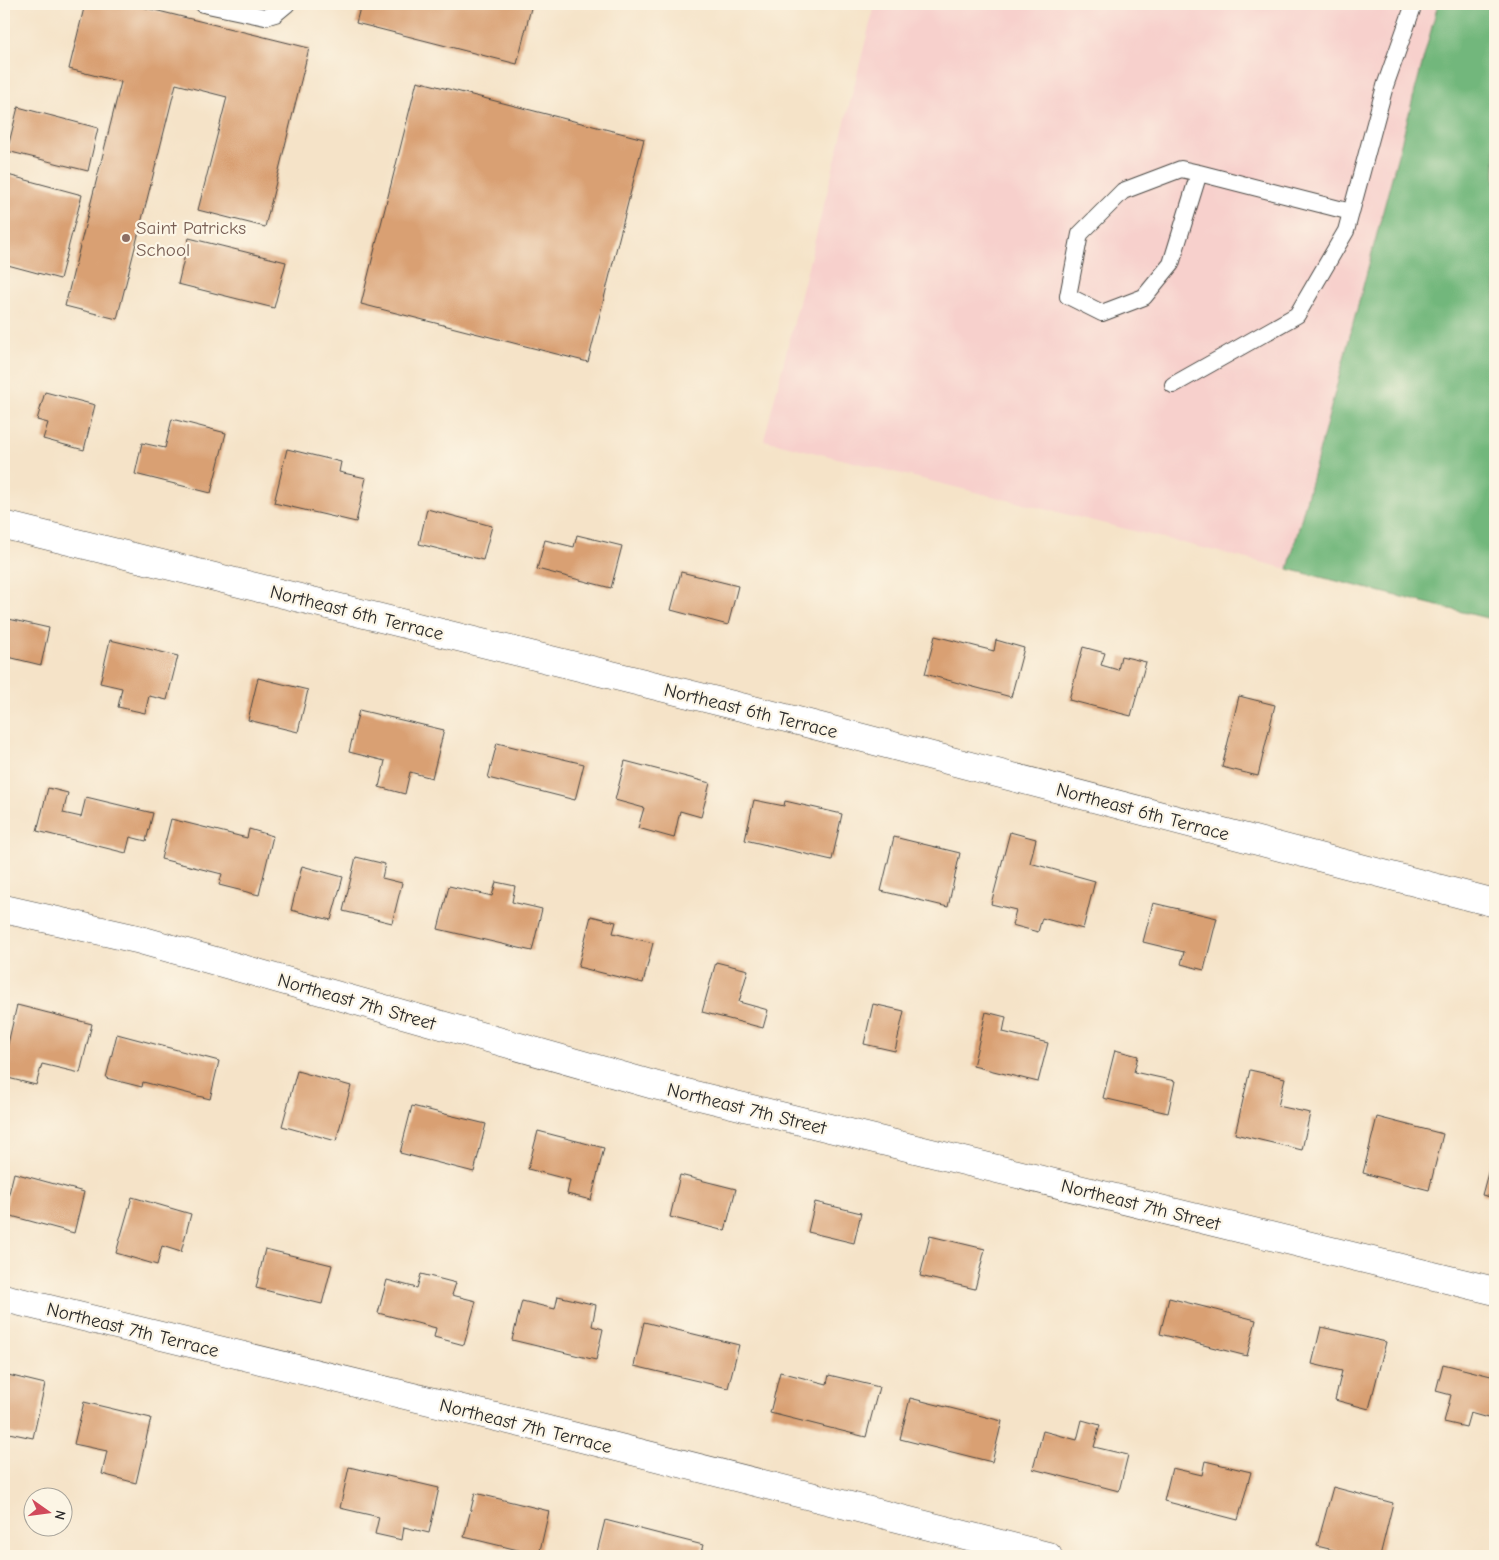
<svg xmlns="http://www.w3.org/2000/svg" width="1499" height="1560" font-family="'Comic Neue',sans-serif">
<style>
.built{fill:#f7d0cc}
.forest{fill:#72b77b;stroke:#4e7153}
.building{fill:#d9a073}
.lines{fill:none;stroke-linecap:round;stroke-linejoin:round}
.lane-casing{stroke:#494743;stroke-width:18}
.street-casing{stroke:#494743;stroke-width:29}
.lane{stroke:#fff;stroke-width:16}
.street{stroke:#fff;stroke-width:28}
.education-dot{fill:#8d6e63;stroke:#fcf5e5;stroke-width:2}
.labels{text-anchor:middle;stroke-width:4.5;stroke-linejoin:round;paint-order:stroke}
.education-label{font-size:19px;fill:#785e54;stroke:#fcf5e5;text-anchor:start}
.street-label{font-size:19px;fill:#2b2b2b;stroke:#fcf5e5}
</style>
<rect width="100%" height="100%" fill="#fcf5e5"/>
<filter id="ink" filterUnits="userSpaceOnUse"><feTurbulence type="fractalNoise" baseFrequency=".02" numOctaves="2"/><feDisplacementMap in="SourceGraphic" scale="10" xChannelSelector="R" yChannelSelector="G"/><feConvolveMatrix kernelMatrix="1 2 1 2 8 2 1 2 1" color-interpolation-filters="sRGB"/></filter>
<filter id="wash" filterUnits="userSpaceOnUse"><feTurbulence type="fractalNoise" baseFrequency=".0096" numOctaves="4" result="noise"/><feDisplacementMap in="SourceGraphic" scale="20" xChannelSelector="R" yChannelSelector="G"/><feGaussianBlur stdDeviation="1.12" result="paint"/><feColorMatrix in="noise" values="0 0 0 0 0 0 0 0 0 0 0 0 0 0 0 0 0 1.4 0 .05"/><feComposite in="paint" operator="in"/></filter>
<g filter="url(#wash)">
<rect width="100%" height="100%" fill="#f5e3c8"/>
<polygon class="built" points="875,4 1438,4 1288,569 764,440"/>
<polygon class="forest" points="1438,4 1495,4 1495,620 1288,569"/>
<g id="blocks">
<g class="building">
<polygon points="85,4 130,4 309,48 265,227 198,210 227,97 176,84 117,319 65,306 121,82 69,69"/>
<polygon points="361,4 532,4 517,64 356,23"/>
<polygon points="417,81 644,139 588,362 361,304"/>
<polygon points="18,107 98,128 88,171 7,151"/>
<polygon points="4,174 82,195 60,279 4,264"/>
<polygon points="189,238 286,262 274,308 178,284"/>
<polygon points="45,392 95,405 84,450 43,439 48,423 37,420"/>
<polygon points="172,419 226,433 211,493 135,474 142,443 165,448"/>
<polygon points="287,449 341,462 339,472 366,478 356,522 274,503"/>
<polygon points="427,509 492,526 483,560 419,544"/>
<polygon points="577,535 622,546 611,588 537,569 545,540 574,547"/>
<polygon points="681,572 738,586 728,625 671,610"/>
<polygon points="4,618 49,628 41,665 4,656"/>
<polygon points="935,636 994,651 996,640 1024,648 1011,697 925,674"/>
<polygon points="110,640 178,656 167,700 149,696 145,713 118,707 122,688 100,683"/>
<polygon points="1083,647 1105,653 1101,665 1118,670 1121,656 1146,662 1131,716 1069,700"/>
<polygon points="258,678 308,690 298,732 248,720"/>
<polygon points="1239,696 1275,705 1258,776 1222,767"/>
<polygon points="359,710 444,730 432,778 410,772 405,794 379,787 385,761 349,752"/>
<polygon points="497,743 584,764 575,800 488,778"/>
<polygon points="625,761 710,783 701,817 680,811 674,838 638,828 644,808 615,800"/>
<polygon points="48,788 68,793 63,813 81,817 86,797 153,813 146,841 130,837 126,853 37,831"/>
<polygon points="754,800 784,806 785,801 842,814 832,860 745,840"/>
<polygon points="171,819 247,838 249,829 273,836 259,895 219,885 222,874 161,859"/>
<polygon points="1010,832 1036,839 1030,863 1095,881 1083,929 1042,918 1038,932 1012,925 1016,910 991,904"/>
<polygon points="894,837 960,853 948,907 881,891"/>
<polygon points="356,857 385,864 382,878 402,883 392,923 343,911"/>
<polygon points="302,866 343,877 331,920 291,910"/>
<polygon points="496,882 515,886 512,902 542,909 532,951 438,929 449,886 492,896"/>
<polygon points="1153,903 1217,918 1204,970 1181,964 1184,952 1143,942"/>
<polygon points="591,916 616,922 613,933 653,943 643,983 578,967"/>
<polygon points="716,962 748,970 739,1002 768,1010 763,1028 702,1012"/>
<polygon points="873,1004 904,1011 895,1051 864,1044"/>
<polygon points="17,1005 92,1024 80,1073 42,1064 36,1085 4,1077 4,1061"/>
<polygon points="986,1012 1006,1017 1003,1032 1048,1043 1038,1082 973,1066"/>
<polygon points="117,1034 219,1061 210,1099 143,1082 142,1087 106,1078"/>
<polygon points="1115,1050 1138,1056 1134,1072 1175,1081 1168,1113 1103,1098"/>
<polygon points="1250,1070 1285,1078 1278,1106 1310,1113 1302,1150 1235,1134"/>
<polygon points="297,1071 351,1086 336,1141 282,1126"/>
<polygon points="412,1106 486,1124 474,1172 400,1153"/>
<polygon points="1377,1117 1443,1134 1429,1190 1363,1173"/>
<polygon points="538,1131 604,1148 591,1200 567,1194 570,1180 528,1169"/>
<polygon points="1495,1147 1495,1198 1482,1195"/>
<polygon points="14,1173 84,1192 74,1233 4,1214"/>
<polygon points="680,1175 736,1189 725,1231 670,1217"/>
<polygon points="132,1197 191,1214 181,1252 162,1246 157,1265 116,1253"/>
<polygon points="815,1202 861,1213 854,1243 808,1232"/>
<polygon points="930,1236 985,1249 975,1289 920,1276"/>
<polygon points="265,1249 332,1265 322,1304 256,1288"/>
<polygon points="421,1274 456,1283 452,1295 476,1301 464,1345 434,1337 436,1328 378,1313 387,1280 417,1288"/>
<polygon points="558,1296 596,1305 592,1326 603,1329 596,1360 512,1340 522,1301 555,1309"/>
<polygon points="1169,1298 1256,1320 1247,1356 1160,1334"/>
<polygon points="644,1322 739,1345 728,1388 634,1366"/>
<polygon points="1321,1327 1386,1342 1369,1409 1335,1400 1342,1371 1312,1364"/>
<polygon points="1443,1364 1495,1377 1495,1420 1470,1413 1466,1427 1444,1422 1451,1395 1436,1391"/>
<polygon points="780,1372 827,1384 829,1375 879,1387 866,1437 770,1413"/>
<polygon points="4,1374 45,1384 33,1438 4,1432"/>
<polygon points="910,1398 1002,1421 992,1462 900,1439"/>
<polygon points="84,1402 151,1418 136,1483 102,1474 107,1451 74,1444"/>
<polygon points="1082,1420 1100,1425 1094,1447 1128,1455 1119,1491 1033,1469 1043,1431 1077,1440"/>
<polygon points="1205,1461 1251,1472 1238,1520 1164,1501 1172,1468 1202,1475"/>
<polygon points="349,1467 439,1488 429,1533 404,1527 402,1540 375,1534 379,1517 340,1508"/>
<polygon points="1333,1487 1393,1503 1380,1556 1358,1556 1317,1546"/>
<polygon points="475,1493 549,1511 539,1555 464,1537"/>
<polygon points="605,1520 703,1545 700,1556 596,1556"/>
</g>
</g>
</g>
<g filter="url(#ink)">
<use href="#blocks" fill-opacity="0" stroke="#494743" stroke-width="1"/>
<g class="lines">
<defs>
<g id="lane">
<polyline points="203,4 265,17 275,14 287,4"/>
<polyline points="1199,173 1171,264 1144,297 1102,313 1068,296 1080,234 1123,191 1181,169 1199,173 1351,212"/>
<polyline points="1173,385 1297,315 1346,231 1385,86 1414,4"/>
</g>
<g id="street">
<polyline points="4,525 798,721 1495,903"/>
<polyline points="4,909 137,939 654,1085 1495,1291"/>
<polyline points="4,1298 533,1426 1048,1556"/>
</g>
</defs>
<use href="#lane" class="lane-casing"/>
<use href="#street" class="street-casing"/>
<use href="#lane" class="lane"/>
<use href="#street" class="street"/>
</g>
</g>
<circle class="education-dot" cx="126" cy="238" r="5"/>
<g class="labels">
<g class="education-label">
<text x="136" y="234">Saint Patricks<tspan x="136" dy="22">School</tspan></text>
</g>
<g class="street-label">
<text transform="translate(357 612) rotate(14)" y="7">Northeast 6th Terrace</text>
<text transform="translate(751 710) rotate(14)" y="7">Northeast 6th Terrace</text>
<text transform="translate(1143 811) rotate(15)" y="7">Northeast 6th Terrace</text>
<text transform="translate(357 1001) rotate(16)" y="7">Northeast 7th Street</text>
<text transform="translate(747 1108) rotate(14)" y="7">Northeast 7th Street</text>
<text transform="translate(1141 1204) rotate(14)" y="7">Northeast 7th Street</text>
<text transform="translate(133 1329) rotate(14)" y="7">Northeast 7th Terrace</text>
<text transform="translate(526 1425) rotate(14)" y="7">Northeast 7th Terrace</text>
</g>
</g>
<rect width="1499" height="1560" fill="none" stroke="#fcf5e5" stroke-width="20"/>
<g transform="translate(48 1512) rotate(104)"><circle r="24" fill="#fcf5e5" stroke="#a8a49b"/>
<path d="M0-4L9 19L0 12L-9 19Z" fill="#d1495b"/>
<text y="-8" font-size="14" font-weight="bold" text-anchor="middle" fill="#2b2b2b">N</text>
</g>
</svg>
